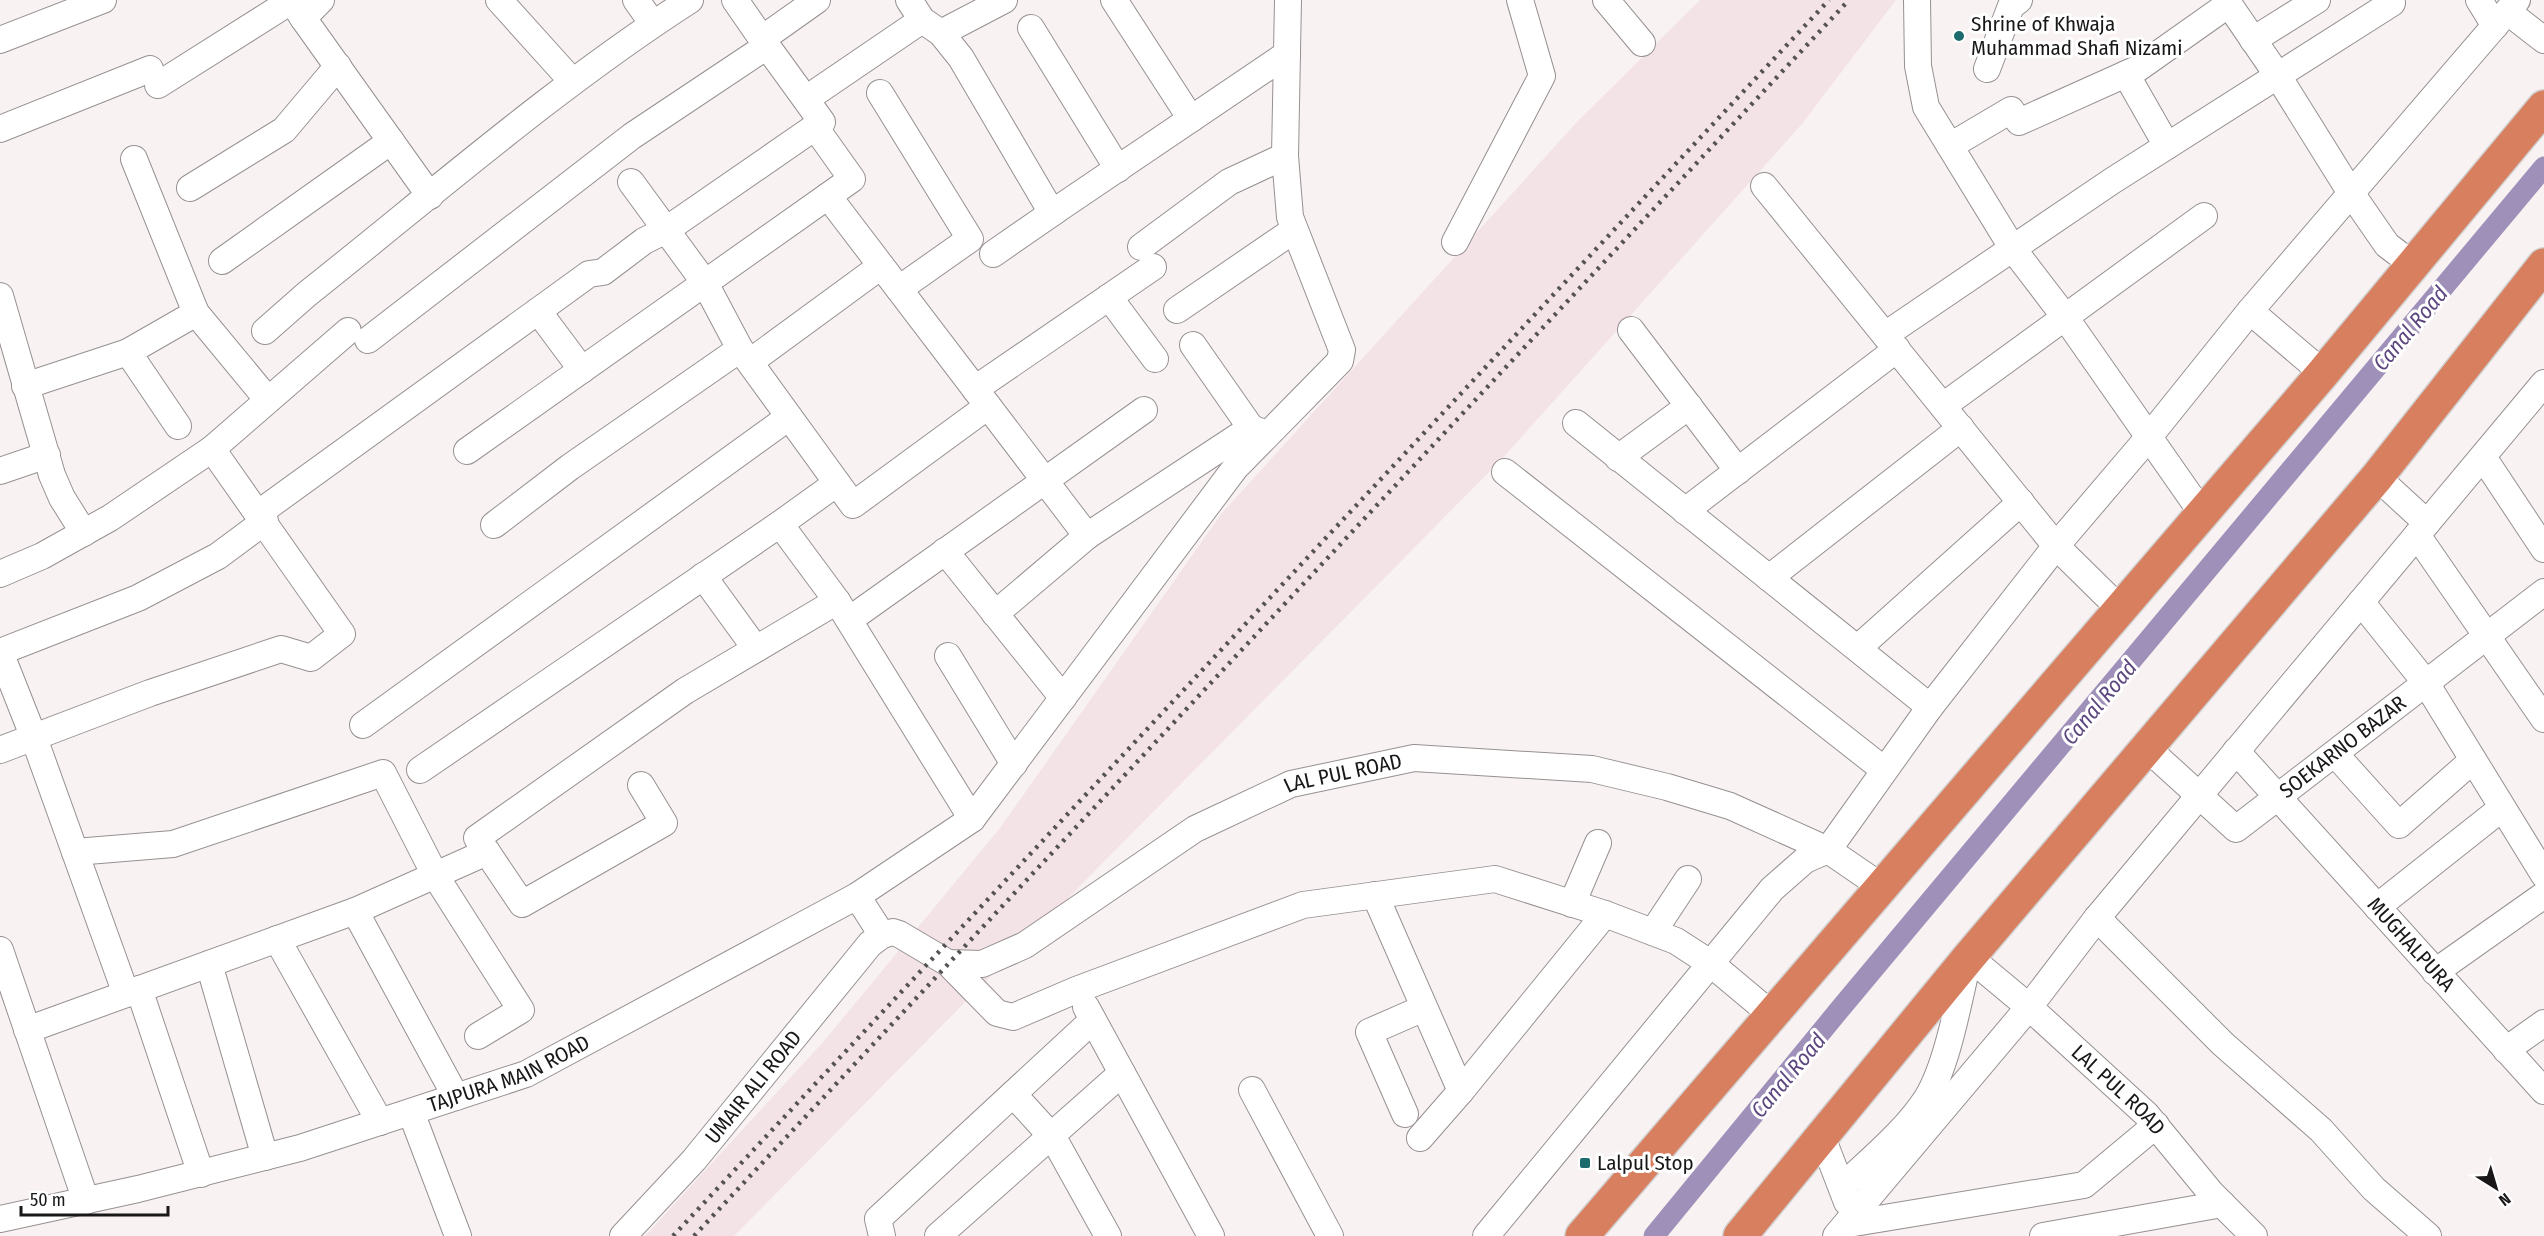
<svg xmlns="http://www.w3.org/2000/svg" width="2544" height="1236" font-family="'Fira Sans Condensed',sans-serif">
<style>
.built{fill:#f3e3e6}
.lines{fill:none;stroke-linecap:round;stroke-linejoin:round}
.canal{stroke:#9e90b9;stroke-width:21}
.minor-casing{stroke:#979091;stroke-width:28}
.highway-casing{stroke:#d1d1d1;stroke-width:36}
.minor{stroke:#fff;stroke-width:26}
.highway{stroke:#d77f5e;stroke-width:33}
.rail{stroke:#555252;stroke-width:4.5;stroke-dasharray:3 6;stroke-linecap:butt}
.poi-dot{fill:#1e6b6e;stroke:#fff;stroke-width:2}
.labels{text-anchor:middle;stroke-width:6;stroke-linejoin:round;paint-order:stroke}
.poi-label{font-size:21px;fill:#191717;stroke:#fff;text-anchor:start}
.street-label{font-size:21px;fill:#191717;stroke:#fff}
.water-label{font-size:22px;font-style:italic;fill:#5c477f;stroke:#fff}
</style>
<rect width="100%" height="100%" fill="#f9f2f3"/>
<polygon class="built" points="1700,0 1896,0 1802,124 1500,461 734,1236 645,1236 824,1041 1000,828 1222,513 1577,122"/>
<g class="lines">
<polyline class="canal" points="1654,1236 1840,1009 2544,167"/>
<defs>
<g id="minor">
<polyline points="499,0 572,81"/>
<polyline points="636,0 653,24"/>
<polyline points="735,0 762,39"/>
<polyline points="909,0 922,20 941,33 1004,0"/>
<polyline points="1114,0 1191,119"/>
<polyline points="1606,0 1642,43"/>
<polyline points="1917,0 1918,66 1926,107 2013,249 2065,317 2202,513"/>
<polyline points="2226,0 2278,76 2351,193 2387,245 2412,264"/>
<polyline points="2479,0 2495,26"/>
<polyline points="294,4 303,18 321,0"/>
<polyline points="2508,12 2544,40"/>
<polyline points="303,18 430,196"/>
<polyline points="1031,28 1118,169"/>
<polyline points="941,33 961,58 1052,213 1287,54"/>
<polyline points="0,40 103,0"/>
<polyline points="2253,40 2317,0"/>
<polyline points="1987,69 2011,6 2019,0"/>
<polyline points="2126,74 2167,146"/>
<polyline points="158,85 291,1"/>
<polyline points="880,93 970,239 899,289"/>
<polyline points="806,99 922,20"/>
<polyline points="0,129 150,69"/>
<polyline points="1950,146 2011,110 2019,122 2137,69 2229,4"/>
<polyline points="134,159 196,313 268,400"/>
<polyline points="631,182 705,283 740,349 853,505 988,406"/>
<polyline points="1764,186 2056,546 2120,609"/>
<polyline points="190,188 284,130 338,66"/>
<polyline points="828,196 1087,536 1251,428 1267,434"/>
<polyline points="1455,242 1542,76 1520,0"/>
<polyline points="1141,247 1229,182 1285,156"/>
<polyline points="993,254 1055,211"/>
<polyline points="222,261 391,141"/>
<polyline points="0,296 52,475 62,498 84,533"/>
<polyline points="1109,297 1155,359"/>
<polyline points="1177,310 1294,230"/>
<polyline points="538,311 582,370"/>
<polyline points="2250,311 2323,373"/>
<polyline points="1631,330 1738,471"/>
<path d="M 265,331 L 307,294 C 433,194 555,87 690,0"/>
<polyline points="1885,335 2112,181 2392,3"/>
<polyline points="368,340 632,136 767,46 762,39 817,0"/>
<polyline points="1193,345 1251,428"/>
<polyline points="128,352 178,426"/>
<polyline points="750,362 881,266"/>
<polyline points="25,386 128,352 196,313"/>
<polyline points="975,389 1153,267"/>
<polyline points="1943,406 2204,216"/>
<polyline points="1576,423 1930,707"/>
<polyline points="467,451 852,179 815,127 822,122 767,46"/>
<polyline points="2483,457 2544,549"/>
<polyline points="1618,458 1689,406"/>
<polyline points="0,471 47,455"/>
<polyline points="1505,472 1883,769"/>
<polyline points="2377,477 2427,523"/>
<polyline points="837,483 780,524 837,601 972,819"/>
<polyline points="1685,511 1897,349"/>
<polyline points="259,513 589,274 603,272 644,241 666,230 815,127"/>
<polyline points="494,525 570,467 740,349"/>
<polyline points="2417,535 2544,719"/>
<polyline points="945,551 1063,698"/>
<polyline points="0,574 42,556 110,518 212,449 348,331"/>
<polyline points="703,576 756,649"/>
<polyline points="1769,578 1961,428"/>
<polyline points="2361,602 2426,683 2544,875"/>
<polyline points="995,614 1087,536"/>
<polyline points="849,620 1144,410"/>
<polyline points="1858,648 2021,502"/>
<polyline points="0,652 34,738 126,994"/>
<polyline points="0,652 138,598 218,556 265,521"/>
<polyline points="948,656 1014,764"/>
<polyline points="363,725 789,417"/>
<path id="s1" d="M 2147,748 L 2236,829 L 2544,592"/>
<polyline points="0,750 150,693 281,649 311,658 342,634 212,449"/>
<path id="s2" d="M 2236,751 L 2544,1091"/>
<polyline points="2335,754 2399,825 2473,760"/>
<polyline points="420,770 780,524"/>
<polyline points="75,852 173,844 383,773 435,875 521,1010 478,1036"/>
<polyline points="487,852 522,904 664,823 641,785"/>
<polyline points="1375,895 1461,1091"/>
<path id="s3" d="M 857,896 L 882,935 L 893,932 L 899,934 L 948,963 L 982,964 L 1025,945 L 1195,829 L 1291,784 L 1414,758 L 1592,769 L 1667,787 L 1730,806 L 1828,850 L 1882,887"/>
<polyline points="1572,904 1598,843"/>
<polyline points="2377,907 2502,808"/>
<polyline points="355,911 456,1097"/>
<polyline points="2097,918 2223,1044 2321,1130 2374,1189 2428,1236"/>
<polyline points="1653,932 1688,879"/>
<polyline points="277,939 380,1122"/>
<polyline points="0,950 86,1201"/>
<polyline points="948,963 997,1013 1013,1017 1076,990 1303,905 1495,879 1605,914 1676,941 1710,963 1771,1014"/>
<polyline points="209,964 265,1157"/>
<polyline points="2435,972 2544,895"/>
<polyline points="139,989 201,1174"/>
<polyline points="1086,1007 1211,1236"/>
<polyline points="27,1030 355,911 487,852 477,838 685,691 837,601"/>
<polyline points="2506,1050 2544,1023"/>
<polyline points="1252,1090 1330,1236"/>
<polyline points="1013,1094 1054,1139 1108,1236"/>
<polyline points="411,1112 458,1236"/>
<polyline points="1405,1114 1369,1032 1424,1008"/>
<polyline points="1822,1137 1847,1202"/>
<polyline points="1420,1138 1461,1091 1605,914"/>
<path id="s4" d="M 1842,1187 C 1871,1159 1905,1132 1927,1098 C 1948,1064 1959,998 1969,957 L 2029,1007 L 2146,1114 L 2211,1193 L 2254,1236"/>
<path id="s5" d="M 0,1219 L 138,1189 L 300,1148 L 526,1074 L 857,896 L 972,819 L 1235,468 L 1340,361 L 1342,350 L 1290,217 L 1285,156 L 1288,0"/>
<polyline points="1854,1223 2084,1185 2156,1125"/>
<path id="s6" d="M 623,1236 L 694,1160 L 870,944 L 882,935"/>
<polyline points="882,1236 878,1219 1093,1020"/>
<polyline points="938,1236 1122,1073"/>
<polyline points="1486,1236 1772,889 1805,860 1828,850 1930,707 2056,546 2148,438 2250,311 2517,0"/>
<polyline points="1836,1236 2029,1007 2097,918 2544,383"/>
<polyline points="2043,1236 2222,1204"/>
</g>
<g id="highway">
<polyline points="1582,1236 2323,373 2544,107"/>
<polyline points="1740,1236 1969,957 2377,477 2544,265"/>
</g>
</defs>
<use href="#minor" class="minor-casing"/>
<use href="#highway" class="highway-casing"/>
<use href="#minor" class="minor"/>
<use href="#highway" class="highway"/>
<g class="rail">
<polyline points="673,1236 1829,0"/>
<polyline points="694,1236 1849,0"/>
</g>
</g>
<g class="poi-dot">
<circle cx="1959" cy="36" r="6"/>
<rect x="1579" y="1157" width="12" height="12" rx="3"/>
</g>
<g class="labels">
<g class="poi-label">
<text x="1971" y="31">Shrine of Khwaja<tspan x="1971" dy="24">Muhammad Shafi Nizami</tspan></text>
<text x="1597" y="1170">Lalpul Stop</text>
</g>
<g class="street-label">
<text dy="7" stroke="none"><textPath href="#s1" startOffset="255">SOEKARNO BAZAR</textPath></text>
<text dy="7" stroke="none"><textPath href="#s3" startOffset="567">LAL PUL ROAD</textPath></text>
<text dy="7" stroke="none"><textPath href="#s2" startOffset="261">MUGHALPURA</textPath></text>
<text dy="7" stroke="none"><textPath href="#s5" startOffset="530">TAJPURA MAIN ROAD</textPath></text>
<text dy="7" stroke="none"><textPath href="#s6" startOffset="198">UMAIR ALI ROAD</textPath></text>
<text dy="7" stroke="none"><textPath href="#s4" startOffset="471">LAL PUL ROAD</textPath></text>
</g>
<g class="water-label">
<text transform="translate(2410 328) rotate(-50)" y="8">Canal Road</text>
<text transform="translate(2099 702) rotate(-50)" y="8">Canal Road</text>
<text transform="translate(1788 1075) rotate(-50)" y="8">Canal Road</text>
</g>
</g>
<g transform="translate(2496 1188) rotate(143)" stroke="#ffffff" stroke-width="4.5" paint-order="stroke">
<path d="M0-4.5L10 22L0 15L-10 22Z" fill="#191717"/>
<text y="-9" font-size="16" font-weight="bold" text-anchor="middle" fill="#191717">N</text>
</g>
<path d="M21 1206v9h147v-9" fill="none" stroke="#191717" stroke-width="3"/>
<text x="30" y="1206" font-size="18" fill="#191717" stroke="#ffffff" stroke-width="4.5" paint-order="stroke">50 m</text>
</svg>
